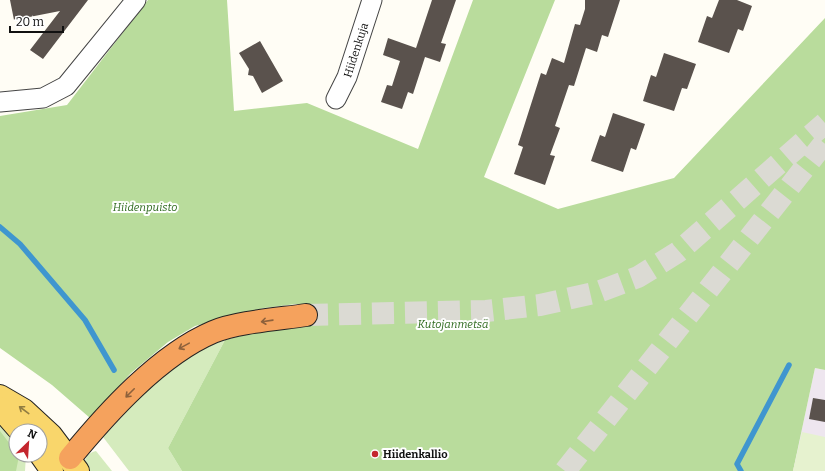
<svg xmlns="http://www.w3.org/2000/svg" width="825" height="471" font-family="Bitter,serif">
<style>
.industrial{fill:#eee6ef}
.green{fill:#d5ebbd}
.forest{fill:#b9dc9c}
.pitch{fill:#e6f2cf}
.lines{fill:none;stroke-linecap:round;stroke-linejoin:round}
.stream{stroke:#3f96cf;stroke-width:5.5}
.building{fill:#5a524d}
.highway-tunnel{stroke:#dbdad3;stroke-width:22;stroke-dasharray:22 11;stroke-linecap:butt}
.minor-casing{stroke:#444;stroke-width:21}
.major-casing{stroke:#222;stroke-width:24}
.highway-casing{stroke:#222;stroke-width:24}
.minor{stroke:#fff;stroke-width:19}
.major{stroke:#f9d66b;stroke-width:22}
.highway{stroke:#f5a25d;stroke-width:22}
.oneway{stroke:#8e613b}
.oneway2{stroke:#917d42}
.poi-dot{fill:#c4262e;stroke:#fff;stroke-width:1.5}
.labels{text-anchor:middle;stroke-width:4;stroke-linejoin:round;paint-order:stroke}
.street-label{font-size:11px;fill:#111;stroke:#fff}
.park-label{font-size:11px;font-style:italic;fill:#2f6b1f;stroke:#fff}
.poi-label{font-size:11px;font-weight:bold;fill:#111;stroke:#fff;text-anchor:start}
</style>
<rect width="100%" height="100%" fill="#fffdf5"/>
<polygon class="industrial" points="815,368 825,370 825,471 793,471"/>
<g class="green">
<path d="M 225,340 L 168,448 L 182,471 L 129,471 L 103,437 C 127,413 150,383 178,364 C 193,353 209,346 225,340 Z"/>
<polygon points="0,418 16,438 16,455 26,455 25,471 0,471"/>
<path d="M 96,451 L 112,471 L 88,471 C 81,463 86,453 96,451 Z"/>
</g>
<g class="forest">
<polygon points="148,0 227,0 234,111 307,103 418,149 473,0 555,0 484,177 558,209 674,178 825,18 825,370 815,368 793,471 182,471 168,448 225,340 267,329 301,305 296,304 264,308 195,326 168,342 131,373 90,418 52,385 0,348 0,116 67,105"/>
<polygon points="0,431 16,452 16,455 19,456 16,471 0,471"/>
</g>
<polygon class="pitch" points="802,432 825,437 825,471 793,471"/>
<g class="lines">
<g class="stream">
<polyline points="0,227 20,244 85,320 114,370"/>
<polyline points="741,471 737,464 789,365"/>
</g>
</g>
<g class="building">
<polygon points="10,0 88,0 43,59 30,50 60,11 14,20"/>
<polygon points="432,0 456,0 441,43 446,44 440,62 425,57 413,94 408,92 402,109 381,102 387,85 392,86 400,61 383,55 388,38 416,48"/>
<polygon points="585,0 620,0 608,37 602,35 597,52 586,48 574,86 569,85 555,126 560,128 550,155 555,156 545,185 514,174 523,147 518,145 541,73 546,75 552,58 564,63 575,24 580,25 585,9"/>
<polygon points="719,0 737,0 752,6 743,31 738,29 729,53 698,42 707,16 712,18"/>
<polygon points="260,41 283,81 262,93 253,76 248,75 249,69 239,53"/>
<polygon points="664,53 696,64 687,89 682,88 674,111 643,101 651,75 656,77"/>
<polygon points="613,113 645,124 636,150 631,148 623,172 591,161 600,135 605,137"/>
<polygon points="813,398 825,400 825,422 809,419"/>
</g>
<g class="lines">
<g class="highway-tunnel">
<polyline points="306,315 486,311 540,305 598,292 638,277 678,252 825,123"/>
<polyline points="565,471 825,142"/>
</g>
<defs>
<g id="minor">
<path id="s1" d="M 336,99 L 347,77 L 372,0"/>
<polyline points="0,102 43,98 66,86 136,0"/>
</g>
<g id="major">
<polyline points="0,396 24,410 51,435 78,471"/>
<polyline points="0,408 20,431"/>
<polyline points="40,454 52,471"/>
</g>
<path id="highway" d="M 70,458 C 107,413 159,355 213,332 C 237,322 279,319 306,315"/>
</defs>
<use href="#minor" class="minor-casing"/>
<use href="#major" class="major-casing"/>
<use href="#highway" class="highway-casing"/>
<use href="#minor" class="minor"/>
<use href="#major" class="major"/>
<use href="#highway" class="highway"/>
</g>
<defs><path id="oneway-shaft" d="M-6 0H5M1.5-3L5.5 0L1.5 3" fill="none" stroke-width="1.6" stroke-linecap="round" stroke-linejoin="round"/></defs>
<g class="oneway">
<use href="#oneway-shaft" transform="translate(267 321) rotate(172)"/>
<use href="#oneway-shaft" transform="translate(184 346) rotate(151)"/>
<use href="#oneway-shaft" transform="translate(130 393) rotate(135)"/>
</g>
<use class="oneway2" href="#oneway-shaft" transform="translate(24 410) rotate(-143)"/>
<circle class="poi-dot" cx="375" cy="454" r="4"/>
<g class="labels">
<g class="street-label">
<text dy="4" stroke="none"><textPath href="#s1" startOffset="53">Hiidenkuja</textPath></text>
</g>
<g class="park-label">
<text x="145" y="211">Hiidenpuisto</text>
<text x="453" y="328">Kutojanmetsä</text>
</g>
<g class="poi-label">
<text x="383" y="458">Hiidenkallio</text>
</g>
</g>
<g transform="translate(28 443) rotate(25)"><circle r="19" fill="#ffffff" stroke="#a0a0a0"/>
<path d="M0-3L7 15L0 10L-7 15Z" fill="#c4262e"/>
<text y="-6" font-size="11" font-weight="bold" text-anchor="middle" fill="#111111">N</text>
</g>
<path d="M10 26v6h53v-6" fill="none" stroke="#111111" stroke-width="2"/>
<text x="16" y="26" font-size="12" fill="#111111" stroke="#ffffff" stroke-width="3" paint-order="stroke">20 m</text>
</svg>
